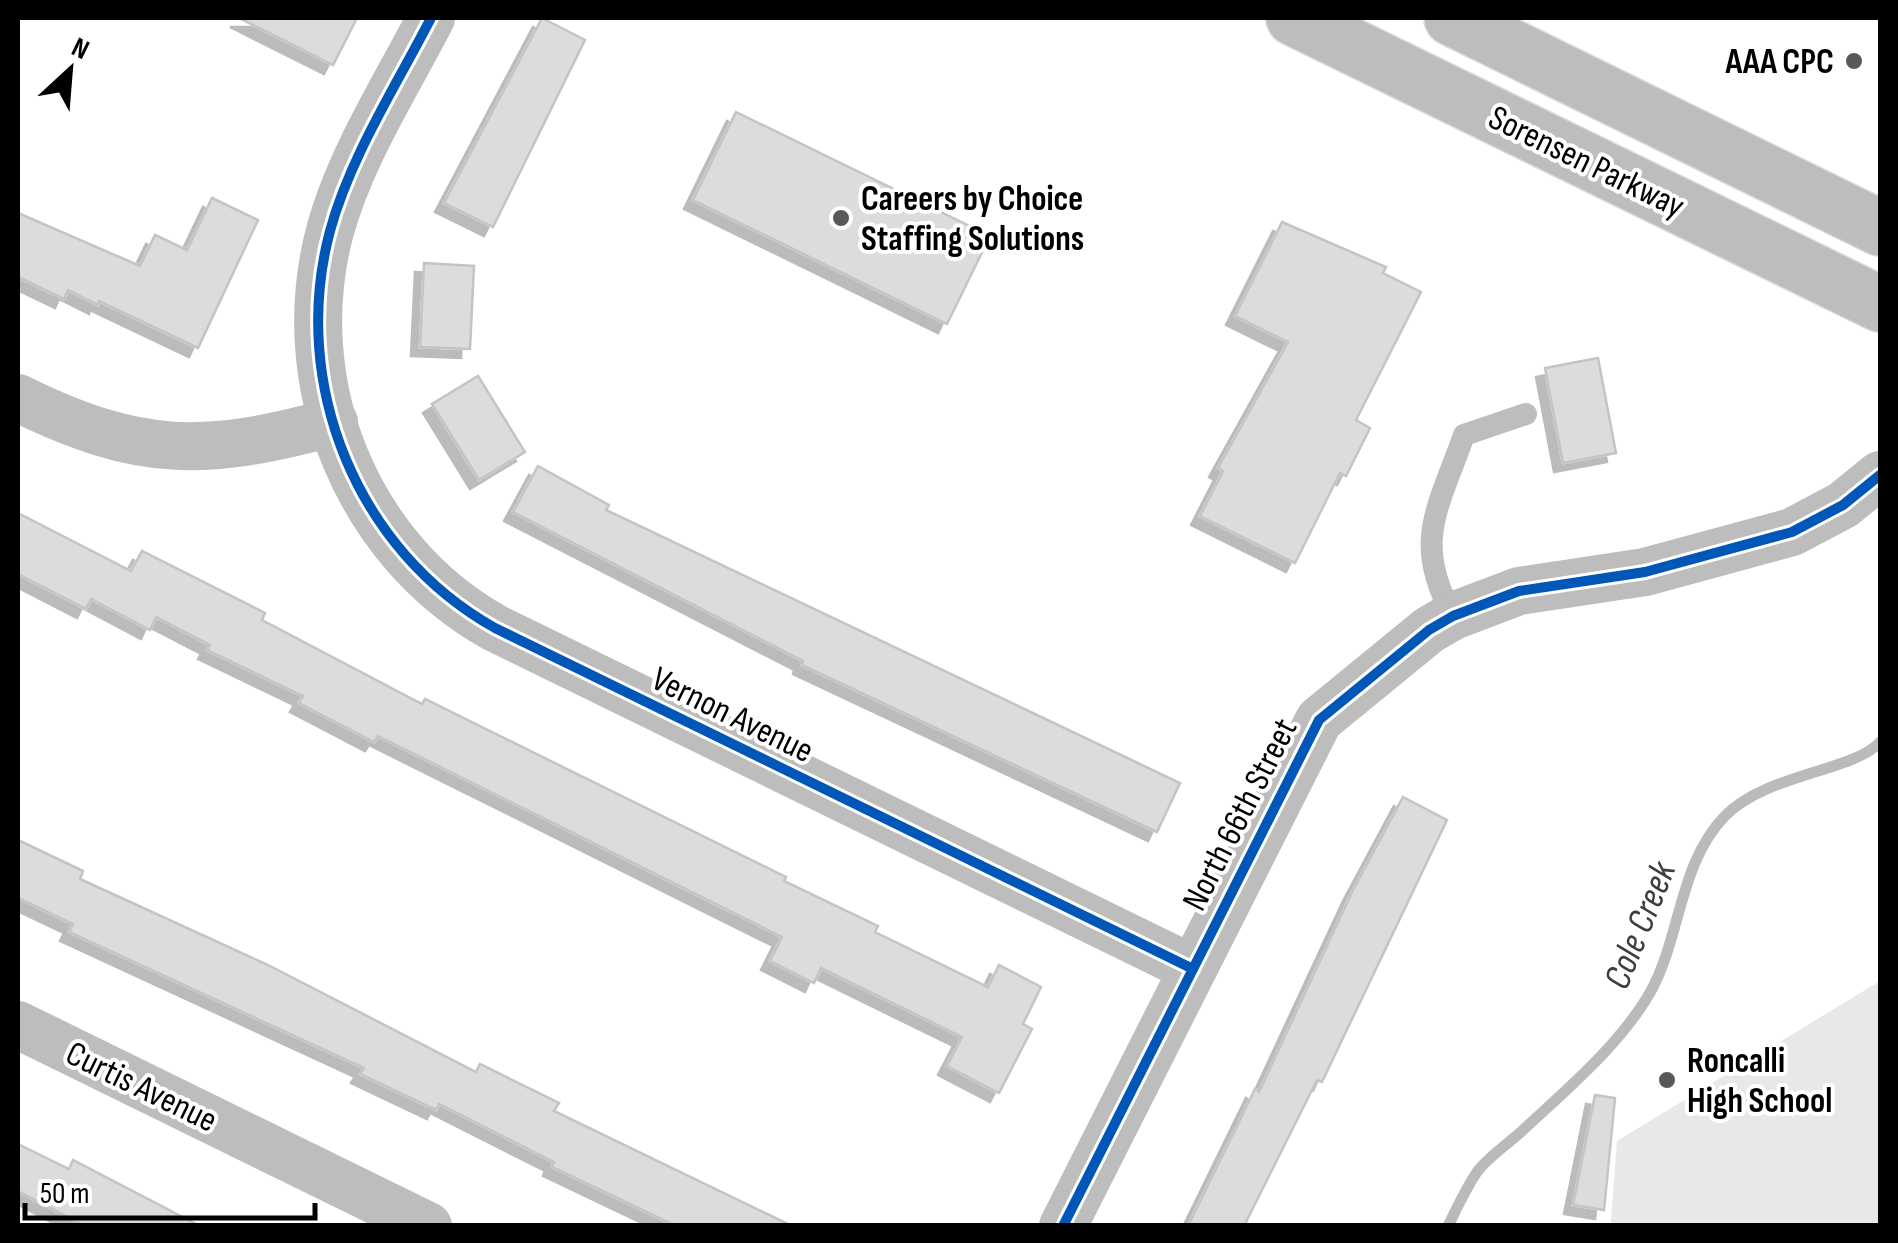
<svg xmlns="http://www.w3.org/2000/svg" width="1898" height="1243" font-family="'Sofia Sans Condensed',sans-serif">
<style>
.green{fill:#e8e8e8}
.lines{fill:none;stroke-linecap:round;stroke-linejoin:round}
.stream{stroke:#bababa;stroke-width:11}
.building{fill:#dcdcdc;stroke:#c4c4c4;stroke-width:2.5;filter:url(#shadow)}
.primary-casing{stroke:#dbdbdb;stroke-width:58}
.service{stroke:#bdbdbd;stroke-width:22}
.minor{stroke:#bdbdbd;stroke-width:48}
.primary{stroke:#bdbdbd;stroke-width:55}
.cycleway-casing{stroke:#fff;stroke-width:16}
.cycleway{stroke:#0057b8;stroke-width:10}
.poi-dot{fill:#595959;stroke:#fff;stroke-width:4}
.labels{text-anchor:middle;stroke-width:8;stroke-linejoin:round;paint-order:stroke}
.poi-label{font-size:35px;font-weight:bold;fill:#000;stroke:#fff;text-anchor:start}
.street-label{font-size:35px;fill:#000;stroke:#fff}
.water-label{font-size:38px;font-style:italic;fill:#3e3e3e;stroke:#fff}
</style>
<defs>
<filter id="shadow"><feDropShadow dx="-9" dy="9" stdDeviation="0" flood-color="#0004"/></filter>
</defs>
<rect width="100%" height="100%" fill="#fff"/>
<polygon class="green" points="1880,981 1880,1225 1616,1226 1611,1221 1617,1141"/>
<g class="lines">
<path class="stream" d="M 1448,1226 C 1457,1208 1466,1188 1477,1172 C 1489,1156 1508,1144 1522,1131 C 1567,1089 1621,1044 1651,991 C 1681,936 1679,863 1725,816 C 1765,774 1855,771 1880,742"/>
</g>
<g class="building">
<polygon points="239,18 357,18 333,65"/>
<polygon points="542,18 585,40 493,227 444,203"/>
<polygon points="736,112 990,236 947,324 693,200"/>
<polygon points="212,198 258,220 198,348 99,301 98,305 68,290 64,299 18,277 18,213 140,266 155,235 187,250"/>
<polygon points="1282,222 1386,267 1383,273 1421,292 1356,420 1370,428 1346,476 1340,473 1295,563 1200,516 1223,471 1218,468 1288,342 1235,316"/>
<polygon points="424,263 474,266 470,349 420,347"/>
<polygon points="1598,358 1616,453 1563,463 1545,368"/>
<polygon points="478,376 525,452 479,480 432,404"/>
<polygon points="538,466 609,505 606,510 1180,783 1157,832 802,665 803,661 513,512"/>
<polygon points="18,513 131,571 142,551 265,613 262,620 422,704 425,699 786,877 784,881 878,926 875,932 988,987 999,965 1041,987 1023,1024 1032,1029 999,1093 947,1066 962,1037 821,968 814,983 770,961 782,937 378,736 374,742 299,703 303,696 207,650 210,645 156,617 150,630 91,599 86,609 18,574"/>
<polygon points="1403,797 1447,820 1322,1082 1317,1080 1244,1226 1188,1226 1255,1089 1259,1092 1352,892"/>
<polygon points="18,840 83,871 80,879 268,965 476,1072 480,1064 559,1103 554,1111 792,1226 676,1226 552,1167 554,1162 439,1104 436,1110 360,1074 364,1068 69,932 73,924 18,898"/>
<polygon points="1595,1095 1615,1098 1604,1210 1573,1205"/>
<polygon points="18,1144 69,1169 73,1160 200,1226 85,1226 18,1191"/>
</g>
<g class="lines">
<defs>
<g id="primary">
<polyline points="1294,18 1880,304"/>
<polyline points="1452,18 1880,228"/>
</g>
</defs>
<use href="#primary" class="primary-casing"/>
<path class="service" d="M 1453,616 C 1412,542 1438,509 1464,435 L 1526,414"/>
<g class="minor">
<path d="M 431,18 C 396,86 350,157 330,231 C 289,384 357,551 495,628 L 1191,968"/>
<path d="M 18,398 C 140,458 205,457 334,422"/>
<polyline points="18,1025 428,1226"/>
<polyline points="1063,1226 1319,720 1429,630 1453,616 1519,591 1645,572 1792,532 1843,505 1880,475"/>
</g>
<use href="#primary" class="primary"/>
<defs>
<g id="cycleway">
<path d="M 431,18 C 396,86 350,157 330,231 C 289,384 357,551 495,628 L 1191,968"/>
<polyline points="1063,1226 1319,720 1429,630 1453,616 1519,591 1645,572 1792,532 1843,505 1880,475"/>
</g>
</defs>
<use href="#cycleway" class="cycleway-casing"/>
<use href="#cycleway" class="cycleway"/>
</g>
<g class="poi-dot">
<circle cx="1854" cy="61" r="10"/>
<circle cx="841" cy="218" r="10"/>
<circle cx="1667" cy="1080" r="10"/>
</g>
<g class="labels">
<g class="poi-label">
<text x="1834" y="73" text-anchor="end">AAA CPC</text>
<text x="861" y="210">Careers by Choice<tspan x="861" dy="40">Staffing Solutions</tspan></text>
<text x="1687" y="1072">Roncalli<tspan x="1687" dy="40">High School</tspan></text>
</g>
<g class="street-label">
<text transform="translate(1587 161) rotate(26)" y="12">Sorensen Parkway</text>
<text transform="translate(733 714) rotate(26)" y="12">Vernon Avenue</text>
<text transform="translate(1239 814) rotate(-63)" y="12">North 66th Street</text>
<text transform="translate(142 1086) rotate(26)" y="12">Curtis Avenue</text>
</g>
<g class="water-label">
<text transform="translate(1639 925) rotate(-68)" y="13">Cole Creek</text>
</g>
</g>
<rect width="1898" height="1243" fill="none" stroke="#000000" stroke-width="40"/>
<g transform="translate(70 70) rotate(26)" stroke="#ffffff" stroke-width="8" paint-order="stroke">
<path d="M0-8L18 38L0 25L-18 38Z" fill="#000000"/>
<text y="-15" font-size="28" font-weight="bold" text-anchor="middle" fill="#000000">N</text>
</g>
<path d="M25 1203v15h290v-15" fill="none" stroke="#000000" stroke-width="5"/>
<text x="40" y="1203" font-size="30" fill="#000000" stroke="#ffffff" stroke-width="8" paint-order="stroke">50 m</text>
</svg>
